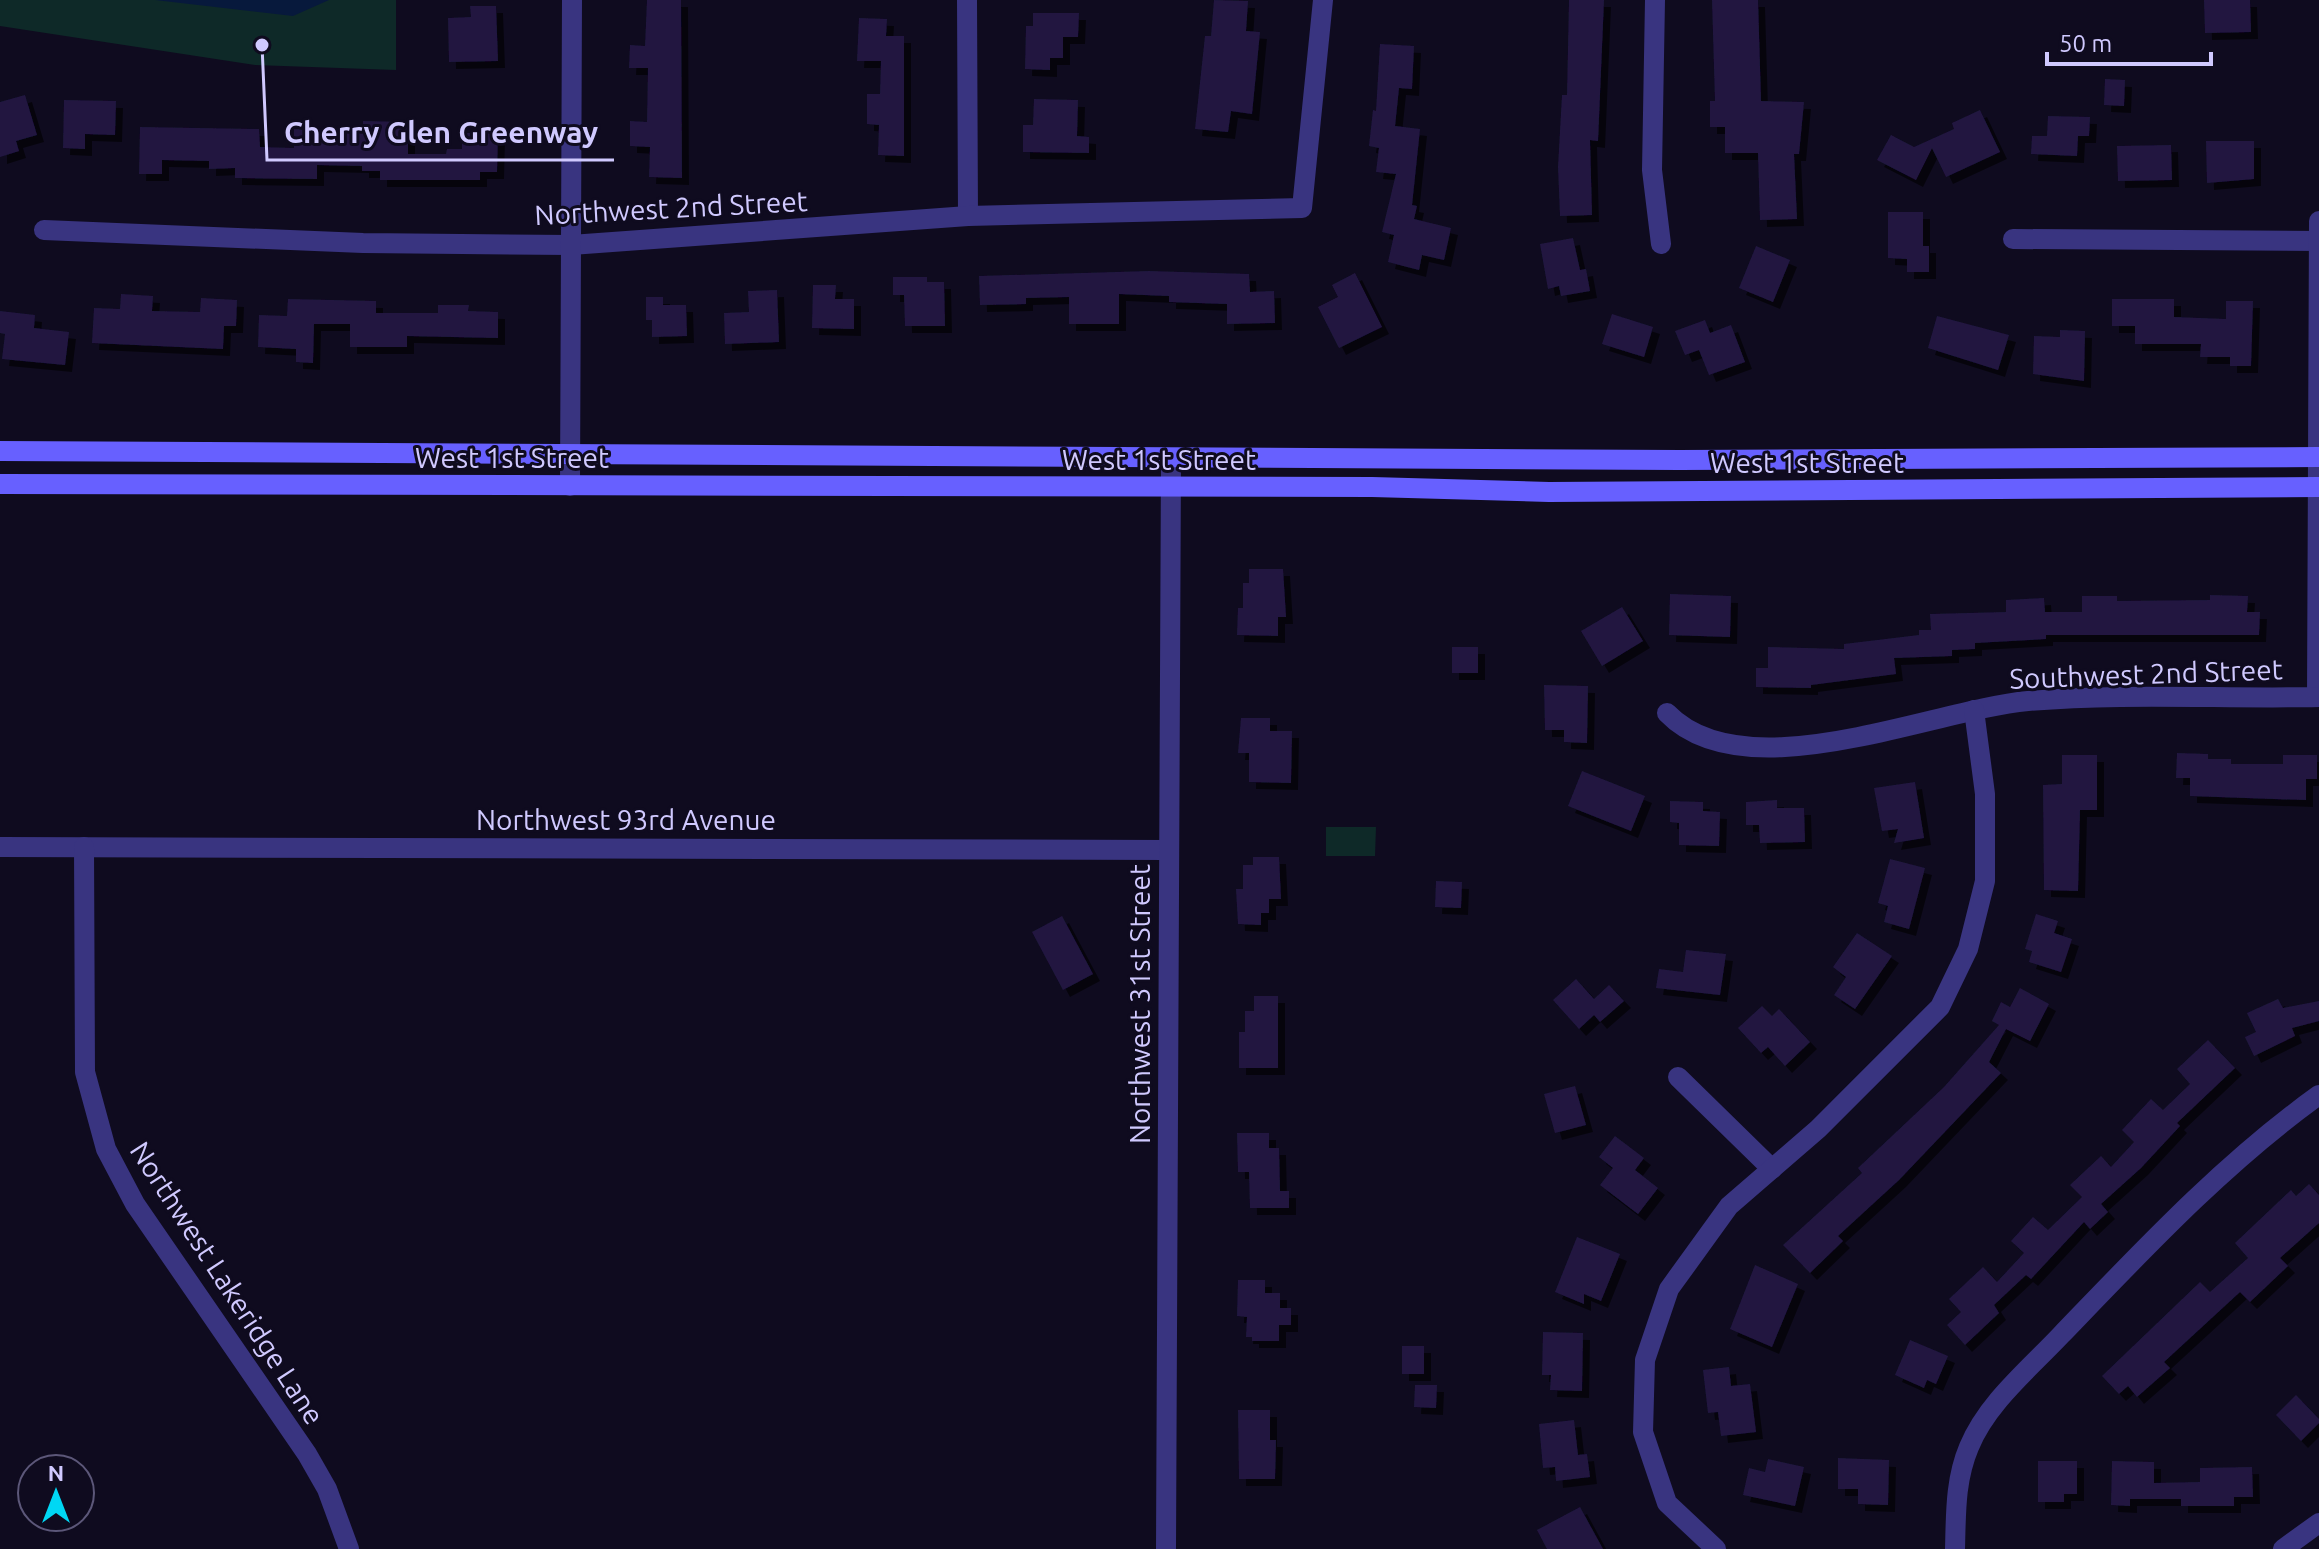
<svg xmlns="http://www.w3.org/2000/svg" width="2319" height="1549" font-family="Ubuntu,sans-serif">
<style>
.green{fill:#0e2928}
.water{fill:#07193c}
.building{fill:#201740;filter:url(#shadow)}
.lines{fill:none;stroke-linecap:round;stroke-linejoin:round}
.street{stroke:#393480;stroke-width:20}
.secondary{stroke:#6760ff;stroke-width:20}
.labels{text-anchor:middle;stroke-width:6;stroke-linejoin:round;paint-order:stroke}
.street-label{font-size:28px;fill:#d0c9ff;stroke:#0f0b1f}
.leader{fill:none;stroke:#d0c9ff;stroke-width:3}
.callout-dot{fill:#d0c9ff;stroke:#0f0b1f;stroke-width:3}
.callout-label{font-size:30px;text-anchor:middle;font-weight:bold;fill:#d0c9ff;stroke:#0f0b1f;stroke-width:6;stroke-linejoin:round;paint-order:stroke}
</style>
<defs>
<filter id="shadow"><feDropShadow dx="7" dy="7" stdDeviation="0" flood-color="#0009"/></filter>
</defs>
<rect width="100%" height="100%" fill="#0f0b1f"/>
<g class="green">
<polygon points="0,0 396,0 396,70 255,65 0,26"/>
<polygon points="1326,827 1376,827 1375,856 1326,856"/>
</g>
<polygon class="water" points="155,0 329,0 293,16"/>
<g class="building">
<polygon points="647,0 681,0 682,178 649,177 650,147 630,146 630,121 647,122 648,68 629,68 630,45 645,46"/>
<polygon points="1214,0 1248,1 1246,31 1260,32 1252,114 1231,111 1228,132 1195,129 1205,36 1211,36"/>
<polygon points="1569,0 1604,0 1598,141 1590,140 1592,215 1560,216 1558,167 1562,95 1567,95"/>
<polygon points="1712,0 1758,0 1761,101 1804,102 1799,154 1794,154 1797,219 1760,220 1758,153 1725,153 1725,127 1710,127 1710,101 1715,101"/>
<polygon points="2204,0 2250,0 2251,32 2205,33"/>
<polygon points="470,6 496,6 498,61 449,62 448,18 471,17"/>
<polygon points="1033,13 1079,13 1078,37 1063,37 1063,58 1050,58 1050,70 1025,69 1026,26 1033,26"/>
<polygon points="859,18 887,19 886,36 904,36 904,156 878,155 879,125 867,124 867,94 880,94 881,61 857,61"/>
<polygon points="1380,44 1414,46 1412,89 1399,88 1395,126 1420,129 1412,205 1417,206 1414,219 1451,228 1444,260 1422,255 1419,270 1388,262 1394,235 1382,232 1396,174 1376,172 1379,148 1369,146 1373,110 1376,111"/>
<polygon points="2105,79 2125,80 2124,106 2104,105"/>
<polygon points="25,95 37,135 16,141 19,151 0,157 0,102"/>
<polygon points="1034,99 1078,100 1077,136 1089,137 1089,153 1023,152 1023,125 1033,125"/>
<polygon points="64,100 116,101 115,135 85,134 85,149 63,148"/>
<polygon points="1980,110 2000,152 1946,177 1932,148 1916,180 1877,160 1891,135 1914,147 1954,129 1952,123"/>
<polygon points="2048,116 2090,117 2089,136 2078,136 2077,156 2031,154 2032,136 2047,136"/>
<polygon points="363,121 408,122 408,154 446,154 447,149 462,149 462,133 498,133 497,172 480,172 480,180 380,180 380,171 362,171 362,166 317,165 317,179 235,178 235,168 209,169 209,161 162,160 162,174 139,174 140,127 259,129 260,147 294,148 294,129 363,131"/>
<polygon points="2206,141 2254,141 2254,179 2207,183"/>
<polygon points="2171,145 2172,180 2118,181 2117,146"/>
<polygon points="1888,212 1923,212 1923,246 1929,246 1929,272 1907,272 1907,259 1888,258"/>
<polygon points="1573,238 1580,270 1586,269 1590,291 1561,296 1559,286 1548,289 1540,244"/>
<polygon points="1756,246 1790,260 1773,302 1739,288"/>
<polygon points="1149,271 1249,274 1250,292 1274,291 1275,323 1227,324 1227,304 1169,302 1169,296 1119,294 1119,324 1069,324 1069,297 1026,298 1026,304 980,305 979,276"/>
<polygon points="1355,273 1382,327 1339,348 1318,307 1338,297 1332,285"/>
<polygon points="893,277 927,277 927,282 944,282 945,326 905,326 904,295 893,295"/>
<polygon points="813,285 836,285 835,299 854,299 854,329 812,328"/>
<polygon points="777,290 779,342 725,344 724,313 749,312 748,291"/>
<polygon points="121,294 153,296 152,311 200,312 201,298 237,300 236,326 224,326 223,349 92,343 94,308 120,309"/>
<polygon points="646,297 663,297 663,305 686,305 687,336 652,337 652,320 646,320"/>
<polygon points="288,299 376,301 376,313 438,313 438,305 469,305 468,311 498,312 498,338 407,336 407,347 350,347 350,324 314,324 313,363 296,362 296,349 258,347 259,315 287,316"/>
<polygon points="2112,299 2174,299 2174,317 2226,319 2226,301 2253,301 2251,366 2230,366 2230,357 2200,357 2201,344 2135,344 2135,326 2112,326"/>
<polygon points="0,311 35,315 34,328 69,332 65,365 2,359 5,334 0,333"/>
<polygon points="1612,314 1653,327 1644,357 1602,344"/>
<polygon points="1937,316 2009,335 1998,370 1928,348"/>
<polygon points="1705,320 1710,333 1731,325 1745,362 1709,375 1699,350 1685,355 1675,331"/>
<polygon points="2060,330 2085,331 2084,381 2033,374 2034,336 2060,337"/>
<polygon points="1249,569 1283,569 1286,617 1278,617 1278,636 1237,635 1238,608 1243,608 1243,583 1249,583"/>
<polygon points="1670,594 1731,596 1730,637 1669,635"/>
<polygon points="2210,595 2248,596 2247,612 2260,612 2259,635 2046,635 2046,639 1975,643 1975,649 1952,650 1952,656 1894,658 1896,674 1811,685 1811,688 1756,687 1756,668 1768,668 1768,647 1844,649 1844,644 1919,635 1919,630 1931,630 1930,614 2006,612 2006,600 2044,598 2045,612 2082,612 2082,596 2117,596 2117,601 2210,600"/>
<polygon points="1622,607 1643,641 1602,666 1581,631"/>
<rect x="1452" y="647" width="26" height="26"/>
<polygon points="1544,685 1588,686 1587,743 1564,742 1564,730 1545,730"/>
<polygon points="1241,718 1270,718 1270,731 1292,731 1291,783 1249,782 1249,753 1238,753"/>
<polygon points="2177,753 2208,754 2208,759 2231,759 2231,764 2283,764 2283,755 2317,755 2317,779 2306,779 2306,800 2190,796 2190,778 2176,778"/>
<polygon points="2062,755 2097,755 2097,810 2080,810 2078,891 2044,890 2043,785 2062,784"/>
<polygon points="1582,771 1645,796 1631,831 1568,806"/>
<polygon points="1915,782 1924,838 1894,843 1898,829 1882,831 1874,788"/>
<polygon points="1777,800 1777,808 1804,808 1805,842 1760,843 1759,825 1746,825 1746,802"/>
<polygon points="1670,801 1703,802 1703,811 1720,812 1719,846 1679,845 1679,823 1670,822"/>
<polygon points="1253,857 1279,857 1281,899 1269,899 1269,913 1261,913 1261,925 1238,924 1236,889 1243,889 1243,865 1253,865"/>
<polygon points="1890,859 1925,868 1909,929 1884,922 1888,906 1878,903"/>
<polygon points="1436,881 1462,882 1461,908 1435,907"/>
<polygon points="2036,914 2058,921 2054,933 2072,939 2061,972 2029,962 2032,951 2025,949"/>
<polygon points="1062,916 1093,974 1063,990 1032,932"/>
<polygon points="1857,933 1892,956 1855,1009 1834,995 1846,977 1833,967"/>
<polygon points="1686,950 1726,954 1720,995 1656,988 1659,969 1683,972"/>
<polygon points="1576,979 1594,999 1609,985 1624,1001 1600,1022 1594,1015 1579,1029 1553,1000"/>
<polygon points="2020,988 2049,1004 2030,1041 2006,1029 1989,1062 2001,1073 1899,1180 1838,1236 1843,1241 1810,1273 1783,1245 1862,1173 1858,1168 1944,1087 1999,1025 1992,1021 2001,1002 2010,1007"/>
<polygon points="1254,996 1278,996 1278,1068 1239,1068 1239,1032 1245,1032 1245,1011 1254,1011"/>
<polygon points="2278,999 2283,1008 2319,1001 2319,1021 2292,1028 2295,1036 2254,1056 2245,1037 2256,1032 2247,1013"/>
<polygon points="1762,1006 1772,1016 1779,1009 1810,1042 1785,1066 1768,1047 1761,1053 1738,1028"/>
<polygon points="2208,1040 2235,1068 2177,1123 2180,1126 2141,1168 2101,1204 2108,1212 2090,1229 2084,1222 2031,1279 2026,1275 1994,1305 1999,1313 1965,1345 1947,1325 1961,1312 1949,1299 1983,1267 1997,1282 2024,1253 2011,1241 2033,1217 2048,1230 2082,1197 2070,1185 2101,1156 2111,1167 2134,1142 2122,1130 2151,1099 2163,1110 2190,1084 2177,1069"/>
<polygon points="1575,1086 1586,1125 1555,1133 1544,1094"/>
<polygon points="1237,1133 1269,1133 1269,1148 1279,1148 1280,1191 1289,1191 1289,1208 1250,1208 1249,1172 1238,1172"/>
<polygon points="1615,1136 1644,1158 1635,1170 1658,1188 1638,1214 1600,1185 1613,1168 1599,1157"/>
<polygon points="2309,1184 2319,1195 2319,1223 2280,1258 2288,1266 2250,1302 2240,1292 2164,1362 2170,1368 2137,1397 2128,1386 2119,1394 2102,1376 2200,1282 2210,1292 2248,1258 2235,1243 2291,1190 2296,1196"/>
<polygon points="1577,1237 1620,1254 1601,1301 1584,1294 1584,1304 1555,1292"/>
<polygon points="1755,1265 1798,1284 1772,1347 1730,1329"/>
<polygon points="1238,1280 1265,1280 1265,1293 1280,1293 1280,1308 1291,1308 1291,1325 1279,1325 1279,1341 1252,1341 1252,1337 1246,1337 1247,1317 1237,1316"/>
<polygon points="1543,1332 1583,1333 1582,1391 1550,1390 1551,1375 1542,1375"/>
<polygon points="1910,1340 1948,1356 1936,1384 1927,1380 1924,1388 1895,1375"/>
<rect x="1402" y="1346" width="22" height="28"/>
<polygon points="1729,1367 1731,1386 1750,1384 1756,1432 1721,1436 1718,1412 1708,1413 1703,1370"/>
<polygon points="1415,1385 1437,1385 1436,1408 1414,1407"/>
<polygon points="2296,1395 2319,1419 2319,1423 2301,1441 2276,1415"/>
<polygon points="1238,1410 1270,1410 1270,1440 1276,1440 1275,1479 1239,1479"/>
<polygon points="1574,1420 1578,1455 1587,1454 1590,1477 1556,1481 1555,1467 1543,1468 1539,1424"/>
<polygon points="1838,1458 1889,1460 1888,1505 1858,1504 1858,1489 1838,1489"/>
<polygon points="1768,1459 1804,1467 1795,1506 1743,1495 1749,1468 1765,1472"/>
<polygon points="2038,1461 2077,1461 2077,1494 2064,1494 2064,1502 2038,1502"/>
<polygon points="2112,1461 2154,1462 2154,1483 2200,1482 2200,1468 2252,1467 2253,1497 2234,1497 2234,1506 2181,1506 2181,1499 2130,1499 2130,1506 2111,1505"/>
<polygon points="1580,1507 1603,1549 1547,1549 1537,1530"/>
</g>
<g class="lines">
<g class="street">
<polyline points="967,0 968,216"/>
<polyline points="1655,0 1652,170 1661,244"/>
<polyline points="44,230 363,243 571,245 968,216 1302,208 1323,0"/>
<polyline points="2013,239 2319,241"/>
<polyline points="570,486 572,0"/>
<polyline points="2317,697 2319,221"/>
<path d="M 1667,713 C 1744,793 1932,710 2028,701 C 2124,693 2223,699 2319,697"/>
<polyline points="0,847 1168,850"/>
<polyline points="84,847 85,1072 106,1149 135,1204 307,1454 327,1489 349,1549"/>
<polyline points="1678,1077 1772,1169"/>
<polyline points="1166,1549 1171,458"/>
<polyline points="1716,1549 1667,1503 1643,1432 1645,1360 1669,1289 1729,1206 1818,1129 1940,1007 1968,949 1985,881 1985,794 1974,710"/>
<path d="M 1955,1549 C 1956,1514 1955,1480 1969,1447 C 1987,1403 2029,1369 2061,1335 C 2142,1251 2224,1163 2319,1095"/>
<polyline points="2283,1549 2319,1523"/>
</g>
<g class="secondary">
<polyline points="0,451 1680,460 2319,457"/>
<polyline points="0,484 1372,487 1549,492 2319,487"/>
</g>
</g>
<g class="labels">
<g class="street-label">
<text transform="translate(671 208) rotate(-3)" y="10">Northwest 2nd Street</text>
<text x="512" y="468">West 1st Street</text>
<text x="1159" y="470">West 1st Street</text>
<text x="1807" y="473">West 1st Street</text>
<text transform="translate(2146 674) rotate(-2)" y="10">Southwest 2nd Street</text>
<text x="626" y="830">Northwest 93rd Avenue</text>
<text transform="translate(1140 1004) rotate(-90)" y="10">Northwest 31st Street</text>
<text transform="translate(227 1283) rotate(57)" y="10">Northwest Lakeridge Lane</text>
</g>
</g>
<path class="leader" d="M262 45L267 160H614"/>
<circle class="callout-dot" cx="262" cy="45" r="8"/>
<g class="callout-label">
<text x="441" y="143">Cherry Glen Greenway</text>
</g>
<g transform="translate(56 1493)"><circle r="38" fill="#0f0b1f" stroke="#5c5779" stroke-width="2"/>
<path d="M0-6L14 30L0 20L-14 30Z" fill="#00d7f4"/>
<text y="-12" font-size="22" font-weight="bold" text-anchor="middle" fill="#d0c9ff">N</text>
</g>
<path d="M2047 52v12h164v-12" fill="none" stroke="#d0c9ff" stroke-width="4"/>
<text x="2059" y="52" font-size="24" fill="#d0c9ff" stroke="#0f0b1f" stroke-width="6" paint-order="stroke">50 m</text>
</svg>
